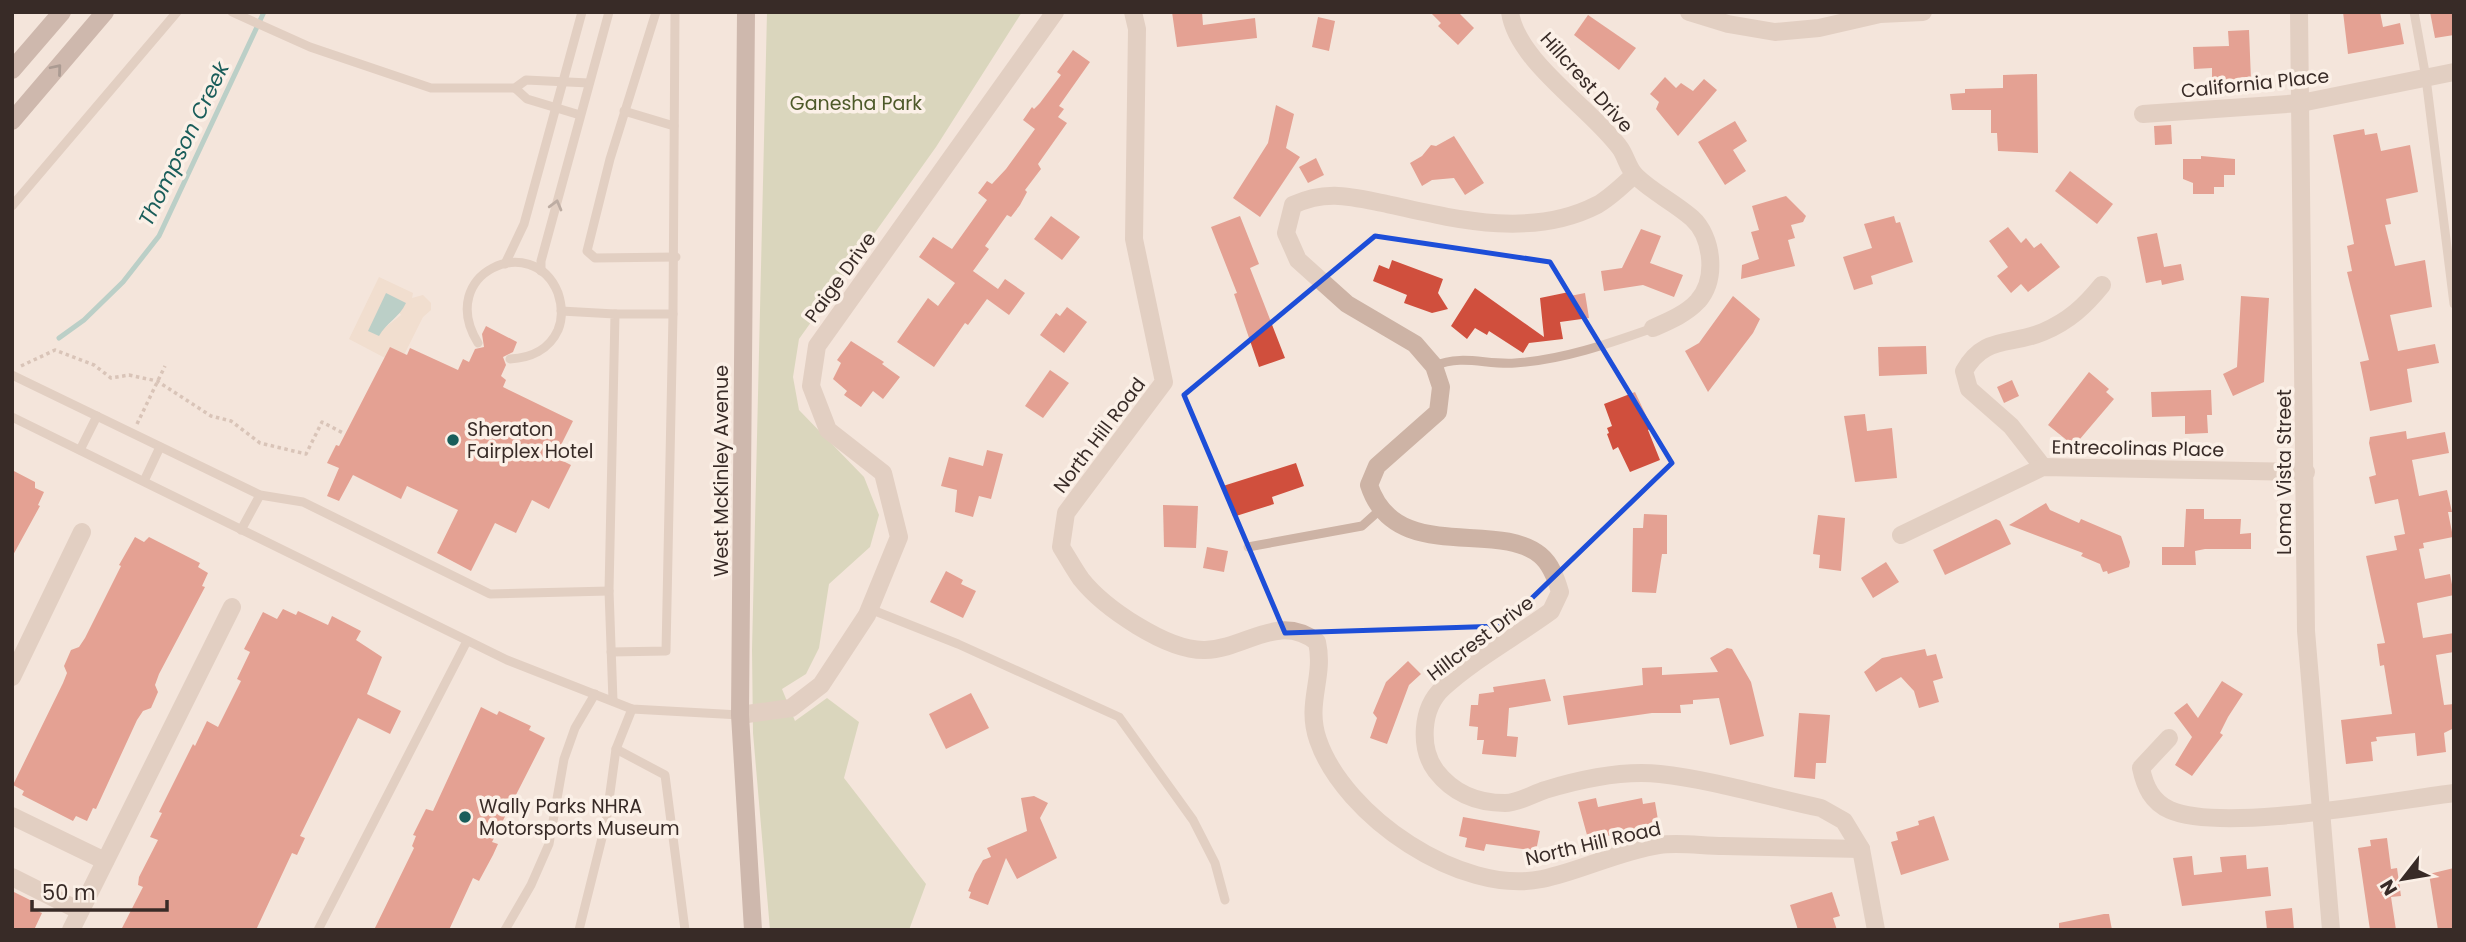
<svg xmlns="http://www.w3.org/2000/svg" width="2466" height="942" font-family="Poppins,sans-serif">
<style>
.green{fill:#bbc499}
.plaza{fill:#edd4c0;fill-rule:evenodd}
.water{fill:#77b3af}
.lines{fill:none;stroke-linecap:round;stroke-linejoin:round}
.stream{stroke:#77b3af;stroke-width:5}
.building{fill:#d04f3d}
.path{stroke:#b99c8f;stroke-width:3.5;stroke-dasharray:3.5 3.5;stroke-linecap:butt}
.lane{stroke:#cdb3a5;stroke-width:9}
.street{stroke:#cdb3a5;stroke-width:18}
.secondary{stroke:#a18177;stroke-width:18}
.oneway{stroke:#52403b}
.oneway2{stroke:#7b6860}
.marked{fill:none;stroke:#1d4ed8;stroke-width:5;stroke-linejoin:round}
.poi-dot{fill:#195d5a;stroke:#fbf0e7;stroke-width:2.5}
.labels{text-anchor:middle;stroke-width:7;stroke-linejoin:round;paint-order:stroke}
.street-label{font-size:19px;fill:#382b27;stroke:#fbf0e7}
.park-label{font-size:19px;fill:#4d5929;stroke:#fbf0e7}
.poi-label{font-size:19px;fill:#382b27;stroke:#fbf0e7;text-anchor:start}
.water-label{font-size:21px;font-style:italic;fill:#195d5a;stroke:#fbf0e7}
</style>
<rect width="100%" height="100%" fill="#f4e5db"/>
<polygon class="green" points="767,12 1022,12 936,147 799,339 793,377 799,410 864,477 879,515 870,547 829,584 819,648 806,674 782,689 795,721 827,698 859,722 844,778 926,884 909,930 770,930 753,733 752,650"/>
<path class="plaza" d="M 379,277 L 413,293 L 412,298 L 423,295 L 431,303 L 431,310 L 423,317 L 403,357 L 387,359 L 349,339 ZM 386,293 L 401,315 L 382,330 Z"/>
<path class="water" d="M 386,293 L 406,303 C 399,318 386,323 379,336 L 368,331 Z"/>
<g class="lines">
<polyline class="stream" points="59,338 84,320 123,282 159,236 264,12"/>
</g>
<g class="building">
<polygon points="1172,12 1202,12 1203,25 1255,18 1257,38 1177,47"/>
<polygon points="1430,12 1458,12 1474,28 1458,45 1438,26 1441,23"/>
<polygon points="2343,12 2380,12 2383,27 2400,23 2404,44 2348,54"/>
<polygon points="2430,12 2454,12 2454,35 2435,38"/>
<polygon points="1588,15 1636,48 1619,70 1574,35"/>
<polygon points="1318,17 1335,21 1329,51 1312,47"/>
<polygon points="2249,30 2251,80 2212,81 2212,68 2194,69 2193,47 2229,46 2228,31"/>
<polygon points="1073,50 1090,62 1059,106 1064,109 1058,117 1067,123 1038,164 1041,169 1025,190 1027,192 1020,205 1011,217 1007,215 985,246 989,249 973,271 998,289 1005,279 1025,293 1009,315 987,299 968,325 965,323 934,367 897,342 928,298 938,306 955,283 919,257 933,237 952,249 987,200 978,193 987,181 992,184 1006,169 1035,129 1023,120 1032,107 1034,109 1040,103 1061,75 1057,72"/>
<polygon points="2037,74 2038,153 1998,151 1997,133 1991,133 1991,110 1952,110 1950,94 1965,93 1965,89 2003,88 2003,75"/>
<polygon points="1665,77 1676,88 1681,83 1693,91 1704,79 1717,90 1678,136 1656,109 1659,102 1650,94"/>
<polygon points="1276,105 1294,114 1286,148 1300,157 1260,217 1233,198 1268,143"/>
<polygon points="1735,121 1747,141 1733,150 1746,171 1725,185 1698,142"/>
<polygon points="2171,125 2172,144 2155,145 2154,126"/>
<polygon points="2364,129 2365,135 2377,133 2381,151 2410,145 2418,192 2386,199 2391,224 2385,225 2395,266 2425,260 2432,307 2390,315 2398,351 2435,344 2439,363 2407,369 2412,402 2370,411 2360,362 2369,360 2347,272 2352,271 2347,246 2354,244 2333,135"/>
<polygon points="1454,136 1484,183 1465,195 1454,178 1432,180 1422,186 1410,163 1422,156 1431,145 1436,146"/>
<polygon points="2201,156 2235,159 2235,175 2224,175 2224,187 2214,187 2214,194 2193,194 2193,183 2183,179 2183,159 2201,159"/>
<polygon points="1316,158 1324,175 1308,183 1299,167"/>
<polygon points="2070,171 2113,204 2097,224 2055,191"/>
<polygon points="1786,196 1806,216 1803,222 1791,225 1795,238 1788,240 1795,266 1741,279 1742,265 1759,259 1751,232 1759,230 1752,206"/>
<polygon points="1051,216 1080,237 1062,260 1034,239"/>
<polygon points="1240,216 1259,264 1250,268 1285,358 1259,367 1234,294 1237,293 1211,227"/>
<polygon points="1894,216 1896,223 1900,222 1913,262 1871,276 1873,284 1854,290 1843,257 1872,248 1864,224"/>
<polygon points="2008,227 2021,243 2026,238 2034,248 2041,243 2060,267 2028,292 2021,284 2011,293 1997,276 2008,267 1989,241"/>
<polygon points="1641,229 1661,236 1650,263 1683,275 1674,297 1643,285 1604,291 1601,271 1622,268"/>
<polygon points="2157,233 2164,267 2181,264 2184,280 2162,285 2161,280 2146,283 2137,237"/>
<polygon points="1392,260 1443,279 1438,293 1448,309 1432,313 1404,303 1407,295 1373,281 1379,265 1389,269"/>
<polygon points="1475,288 1544,337 1540,298 1569,292 1570,296 1585,293 1589,318 1560,322 1563,339 1529,343 1523,353 1489,331 1487,335 1475,328 1467,339 1451,326"/>
<polygon points="1733,296 1760,319 1753,333 1708,392 1685,351 1699,343"/>
<polygon points="2241,296 2269,298 2264,382 2233,396 2223,374 2237,367"/>
<polygon points="1067,307 1087,322 1064,353 1040,335 1056,313 1060,316"/>
<polygon points="486,326 517,342 513,352 503,357 506,365 501,376 506,380 503,387 573,421 559,449 565,452 561,460 571,465 549,509 532,500 516,533 495,523 471,571 437,553 458,510 407,486 401,499 353,475 339,501 327,496 339,468 327,463 336,445 339,446 390,347 407,355 410,348 458,370 463,359 469,362 475,349 484,347 482,334"/>
<polygon points="851,341 884,362 882,364 900,377 883,399 873,391 861,407 844,395 847,391 833,379 841,363 837,360"/>
<polygon points="1926,346 1927,374 1879,376 1878,347"/>
<polygon points="1050,370 1069,383 1043,418 1025,406"/>
<polygon points="2089,372 2109,389 2106,392 2114,399 2074,446 2048,425"/>
<polygon points="2012,380 2019,396 2004,403 1997,387"/>
<polygon points="2211,390 2212,415 2207,415 2208,433 2185,434 2185,416 2152,417 2151,392"/>
<polygon points="1635,392 1652,428 1648,430 1660,460 1630,472 1618,447 1613,450 1607,434 1609,433 1607,428 1612,426 1604,404"/>
<polygon points="1865,414 1867,431 1892,428 1897,478 1855,482 1844,416"/>
<polygon points="2406,431 2407,439 2445,432 2449,453 2412,460 2419,496 2447,490 2452,512 2448,512 2453,537 2423,543 2424,548 2419,549 2425,579 2450,574 2454,595 2417,603 2423,638 2454,633 2454,652 2436,655 2444,705 2454,704 2454,728 2444,733 2446,752 2417,756 2415,733 2376,737 2377,741 2371,742 2373,761 2346,764 2341,720 2392,714 2384,665 2380,666 2377,644 2385,643 2366,556 2397,550 2394,536 2405,534 2398,499 2375,504 2369,477 2376,475 2369,443 2370,437"/>
<polygon points="987,450 1003,454 991,499 979,496 973,517 955,512 957,490 941,486 949,457 983,466"/>
<polygon points="1296,463 1304,486 1272,497 1274,504 1233,517 1223,486"/>
<polygon points="12,470 35,482 35,488 44,492 38,505 40,506 12,557"/>
<polygon points="2046,503 2050,510 2079,523 2081,519 2121,536 2130,562 2129,567 2108,574 2107,571 2103,572 2100,564 2081,556 2083,553 2009,525"/>
<polygon points="1163,505 1198,506 1196,548 1164,547"/>
<polygon points="2186,509 2204,509 2204,519 2241,519 2240,534 2251,533 2251,549 2205,549 2195,551 2196,565 2162,565 2162,547 2184,547"/>
<polygon points="1644,514 1667,515 1667,554 1662,554 1656,593 1632,592 1633,528 1643,528"/>
<polygon points="1818,515 1845,518 1841,571 1819,568 1820,555 1813,554"/>
<polygon points="1996,519 2000,521 2011,544 1945,575 1933,550"/>
<polygon points="135,537 144,542 149,537 200,563 198,567 208,573 202,586 205,587 159,674 155,685 158,692 151,708 143,711 137,720 96,809 93,808 87,821 76,816 73,821 22,795 24,791 13,785 63,683 67,673 64,666 71,650 79,647 85,638 121,566 119,565"/>
<polygon points="1207,547 1228,551 1224,572 1203,568"/>
<polygon points="1886,562 1899,582 1873,598 1861,578"/>
<polygon points="946,571 963,580 961,584 976,591 963,618 930,602"/>
<polygon points="283,609 296,615 298,611 328,625 332,616 361,631 356,640 382,657 367,694 401,711 390,734 358,718 300,836 305,838 297,855 292,853 256,930 121,930 143,887 138,885 139,877 158,840 150,837 162,813 159,812 193,744 195,746 207,721 218,727 241,681 237,679 250,652 244,649 263,612 277,619"/>
<polygon points="1727,648 1732,649 1751,682 1764,736 1730,745 1719,698 1693,700 1693,704 1680,705 1681,713 1652,713 1568,725 1563,696 1643,685 1642,668 1662,667 1662,675 1718,672 1710,658"/>
<polygon points="1925,649 1927,656 1936,654 1943,678 1933,681 1939,702 1919,708 1914,691 1901,677 1876,692 1864,672 1882,658"/>
<polygon points="1408,661 1421,674 1409,685 1387,744 1370,738 1377,718 1373,713 1386,682"/>
<polygon points="1545,679 1551,701 1509,708 1507,736 1518,737 1516,757 1482,754 1484,740 1477,740 1478,727 1469,726 1471,705 1478,705 1479,694 1494,692 1493,687"/>
<polygon points="2222,681 2243,694 2228,717 2220,733 2223,735 2192,776 2175,765 2192,737 2174,713 2187,703 2198,718"/>
<polygon points="971,693 989,728 946,749 929,714"/>
<polygon points="481,707 497,715 499,711 531,726 529,730 545,738 492,842 498,844 493,855 479,881 473,878 449,930 374,930 414,848 412,846 416,836 413,835 426,809 433,811"/>
<polygon points="1799,713 1830,715 1826,763 1816,763 1815,779 1794,777"/>
<polygon points="1034,796 1048,803 1040,818 1057,858 1017,879 1006,858 988,905 969,898 971,892 968,891 975,874 983,860 991,857 987,848 1027,831 1021,798"/>
<polygon points="1596,798 1598,807 1642,798 1643,804 1655,802 1659,826 1603,837 1602,832 1587,835 1578,802"/>
<polygon points="1934,816 1949,860 1901,875 1891,842 1898,840 1896,832 1919,825 1918,821"/>
<polygon points="1463,817 1540,831 1536,851 1486,844 1484,851 1465,847 1467,838 1459,836"/>
<polygon points="2387,838 2391,869 2397,868 2401,896 2391,897 2396,930 2370,930 2358,848 2371,846 2370,840"/>
<polygon points="2246,855 2247,869 2268,867 2271,896 2182,906 2173,858 2192,856 2194,875 2222,872 2220,857"/>
<polygon points="2454,868 2454,930 2438,930 2429,874"/>
<polygon points="12,891 34,902 33,909 42,913 34,930 12,930"/>
<polygon points="1832,892 1840,916 1833,918 1837,930 1798,930 1790,905"/>
<polygon points="2292,908 2294,930 2267,930 2265,911"/>
<polygon points="2104,914 2109,914 2112,930 2059,930 2059,923"/>
</g>
<g class="lines">
<g class="path">
<polyline points="21,366 55,350 94,365 111,378 129,375 157,381 211,416 231,421 260,443 306,454 322,422 345,434"/>
<polyline points="137,424 165,366"/>
</g>
<g class="lane">
<polyline points="232,12 310,47 431,88 515,88 526,80 589,83"/>
<polyline points="656,12 610,159 587,251 595,258 676,257"/>
<polyline points="2414,12 2426,78 2454,304"/>
<polyline points="515,88 527,99 580,115"/>
<polyline points="624,111 674,126"/>
<polyline points="12,206 177,12"/>
<polyline points="505,264 524,224 582,12"/>
<polyline points="541,271 541,261 609,12"/>
<polyline points="561,311 615,314 609,591 613,701"/>
<polyline points="615,314 673,314 675,12"/>
<path d="M 478,343 C 435,273 533,230 558,293 C 562,305 563,318 558,330 C 549,350 530,358 510,359"/>
<path d="M 1434,366 C 1463,354 1485,365 1515,363 C 1562,360 1608,344 1653,328"/>
<polyline points="12,375 260,495 303,502 490,594 609,591"/>
<polyline points="12,417 507,660 632,709 740,715"/>
<polyline points="80,450 97,416"/>
<polyline points="144,481 160,447"/>
<polyline points="241,530 260,495"/>
<polyline points="1248,547 1362,526 1381,509"/>
<polyline points="870,609 958,644 1119,717 1193,820 1215,863 1225,900"/>
<polyline points="611,652 666,651 673,314"/>
<polyline points="616,749 665,775 685,930"/>
<polyline points="318,930 467,641"/>
<polyline points="505,930 531,885 549,844 564,759 575,728 595,694"/>
<polyline points="579,930 606,822 616,749 632,709"/>
</g>
<g class="street">
<path d="M 1133,12 L 1137,29 L 1134,239 L 1164,382 L 1066,513 L 1061,547 C 1068,558 1074,569 1081,579 C 1104,608 1167,651 1205,650 C 1246,649 1278,612 1317,642 C 1325,678 1305,703 1318,740 C 1344,816 1461,896 1542,879 C 1581,871 1619,851 1659,845 C 1679,842 1703,846 1723,846 C 1769,847 1815,848 1861,849"/>
<path d="M 1510,12 C 1517,62 1590,107 1620,148 C 1626,156 1628,169 1636,176 C 1652,192 1674,202 1692,218 C 1712,236 1718,278 1698,301 C 1686,314 1669,321 1653,328"/>
<polyline points="1689,12 1728,24 1775,32 1819,28 1880,14 1923,12"/>
<polyline points="2299,12 2306,631 2331,930"/>
<polyline points="2143,114 2301,103 2454,72"/>
<path d="M 1634,175 C 1623,185 1610,198 1597,205 C 1531,239 1454,219 1387,204 C 1352,197 1327,189 1293,205 L 1286,233 L 1298,260 L 1347,304 L 1415,344 L 1434,366 L 1441,387 L 1438,412 L 1377,466 L 1369,485 C 1395,565 1496,519 1540,555 C 1551,564 1556,578 1560,592 L 1551,611 C 1517,636 1473,660 1443,688 C 1421,708 1419,748 1436,771 C 1453,793 1477,803 1505,803 C 1518,803 1533,794 1545,790 C 1581,779 1623,770 1660,774 C 1714,780 1768,797 1821,808 L 1844,821 L 1861,849 L 1876,930"/>
<path d="M 2043,467 L 2011,426 L 1969,389 L 1964,371 C 1984,335 2010,346 2043,332 C 2069,321 2085,306 2102,285"/>
<polyline points="1901,535 2043,467 2306,472"/>
<polyline points="12,677 82,532"/>
<polyline points="740,715 791,708 821,685 867,615 899,537 883,473 828,430 811,386 817,346 1055,12"/>
<path d="M 2169,738 L 2141,768 C 2145,787 2152,802 2170,810 C 2223,833 2391,801 2454,793"/>
<polyline points="12,816 105,861"/>
<polyline points="12,877 80,911"/>
<polyline points="71,930 232,607"/>
</g>
<g class="secondary">
<polyline points="746,12 740,715 753,930"/>
<polyline points="12,70 62,12"/>
<polyline points="12,121 105,12"/>
</g>
</g>
<defs><path id="oneway-chevron" d="M-2-3.5L2.5 0L-2 3.5" fill="none" stroke-width="1.6" stroke-linecap="round" stroke-linejoin="round" transform="scale(1.75)"/></defs>
<use class="oneway" href="#oneway-chevron" transform="translate(57 69) rotate(-50)"/>
<use class="oneway2" href="#oneway-chevron" transform="translate(556 205) rotate(-75)"/>
<path d="M0 0H2466V942H0ZM 1375,236 L 1550,262 L 1672,463 L 1503,626 L 1285,633 L 1184,395 Z" fill="#f4e5db" fill-opacity=".55" fill-rule="evenodd"/>
<path class="marked" d="M 1375,236 L 1550,262 L 1672,463 L 1503,626 L 1285,633 L 1184,395 Z"/>
<g class="poi-dot">
<circle cx="453" cy="440" r="7"/>
<circle cx="465" cy="817" r="7"/>
</g>
<g class="labels">
<g class="street-label">
<text transform="translate(1587 82) rotate(48)" y="7">Hillcrest Drive</text>
<text transform="translate(2255 83) rotate(-6)" y="7">California Place</text>
<text transform="translate(840 277) rotate(-54)" y="7">Paige Drive</text>
<text transform="translate(1099 435) rotate(-53)" y="7">North Hill Road</text>
<text transform="translate(2138 448) rotate(1)" y="7">Entrecolinas Place</text>
<text transform="translate(721 471) rotate(-90)" y="7">West McKinley Avenue</text>
<text transform="translate(2284 472) rotate(-90)" y="7">Loma Vista Street</text>
<text transform="translate(1480 638) rotate(-37)" y="7">Hillcrest Drive</text>
<text transform="translate(1593 843) rotate(-13)" y="7">North Hill Road</text>
</g>
<g class="park-label">
<text x="856" y="110">Ganesha Park</text>
</g>
<g class="poi-label">
<text x="467" y="436">Sheraton<tspan x="467" dy="22">Fairplex Hotel</tspan></text>
<text x="479" y="813">Wally Parks NHRA<tspan x="479" dy="22">Motorsports Museum</tspan></text>
</g>
<g class="water-label">
<text transform="translate(184 144) rotate(-64)" y="7">Thompson Creek</text>
</g>
</g>
<rect width="2466" height="942" fill="none" stroke="#382b27" stroke-width="28"/>
<g transform="translate(2403 879) rotate(239)" stroke="#fbf0e7" stroke-width="5" paint-order="stroke">
<path d="M0-5L12 26L0 18L-12 26Z" fill="#382b27"/>
<text y="-10" font-size="19" font-weight="bold" text-anchor="middle" fill="#382b27">N</text>
</g>
<path d="M32 900v10h135v-10" fill="none" stroke="#382b27" stroke-width="3.5"/>
<text x="42" y="900" font-size="21" fill="#382b27" stroke="#fbf0e7" stroke-width="5" paint-order="stroke">50 m</text>
</svg>
